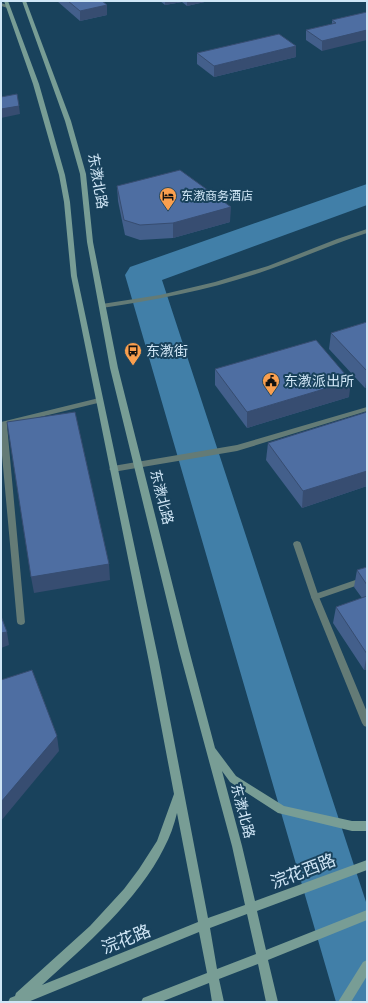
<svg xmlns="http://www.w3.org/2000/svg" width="368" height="1003" font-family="Mulish,'Noto Sans SC',sans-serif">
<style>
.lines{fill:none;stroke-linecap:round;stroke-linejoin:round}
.river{fill:#417fa8;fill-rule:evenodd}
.lane{fill:#647b76;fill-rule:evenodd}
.street{fill:#647b76;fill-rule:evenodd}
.secondary{fill:#789d95;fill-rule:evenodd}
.wall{fill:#435f8b}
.shaded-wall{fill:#374d71}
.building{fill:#4e6ea2;stroke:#374d71}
.labels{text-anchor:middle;stroke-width:4;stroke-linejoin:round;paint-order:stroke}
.far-poi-label{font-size:12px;fill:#d0e6f6;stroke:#19425c;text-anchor:start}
.street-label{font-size:14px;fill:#d0e6f6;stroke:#19425c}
.poi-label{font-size:14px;fill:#d0e6f6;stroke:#19425c;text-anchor:start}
.near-street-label{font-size:17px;fill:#d0e6f6;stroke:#19425c}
</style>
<rect width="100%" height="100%" fill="#19425c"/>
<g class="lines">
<polygon class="river" points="367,184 367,205 162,280 367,905 367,1002 336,1002 125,275 130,267"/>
<g class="lane">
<polygon points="99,398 103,400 102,402 7,425 25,622 24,624 21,625 18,624 17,622 1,444 1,422"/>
<polygon points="367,576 367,582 315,600 312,599 311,597 312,595"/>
</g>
<g class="street">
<polygon points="1,3 10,6 10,7 8,8 1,6"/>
<path d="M 367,229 L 367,233 C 330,245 295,261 259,273 C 208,290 155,300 102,308 L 99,306 L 102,304 L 160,295 L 215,282 L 268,266 L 337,239 Z"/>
<polygon points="367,407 367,411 237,451 113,472 109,469 113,466 237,445"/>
<polygon points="297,541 300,542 301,544 319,597 367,712 367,727 364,726 362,723 311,597 293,544 294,542"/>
</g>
<g class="secondary">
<path d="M 4,1 L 8,1 L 39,84 L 65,175 L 70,202 L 77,276 L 159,662 L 208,918 L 245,905 L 232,846 L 179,650 L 110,368 L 87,242 L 80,174 L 65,121 L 22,1 L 26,1 L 71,121 L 86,174 L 93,242 L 118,368 L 189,650 L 215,748 L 236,776 L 284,806 L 352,821 L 367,821 L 367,831 L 352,831 L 278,813 L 230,782 L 222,771 L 242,846 L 255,901 L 367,860 L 367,870 L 257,911 L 266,950 L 367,910 L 367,920 L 268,960 L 278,1002 L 266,1002 L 258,964 L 219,979 L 224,1002 L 212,1002 L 209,983 L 161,1002 L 141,1002 L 143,998 L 207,973 L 199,932 L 28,1002 L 8,1002 L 10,998 L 15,996 L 16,993 L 90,926 L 124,889 L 139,869 L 157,841 L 174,794 L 149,662 L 71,276 L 64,202 L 59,175 L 33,84 ZM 177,813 L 198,922 L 42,985 C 84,947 139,899 164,848 C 170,837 174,825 177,813 ZM 247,914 L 256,954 L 217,969 L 210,928 Z"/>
<polygon points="367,960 367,976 351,1002 338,1002 363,962"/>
</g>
</g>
<g class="wall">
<polygon points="57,1 102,1 107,5 107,15 80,21"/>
<polygon points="160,1 209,1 187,6 182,2 165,5"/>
<polygon points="367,12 322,51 306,40 306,30 332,24 332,20"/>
<polygon points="296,46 296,57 214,77 197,64 197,53"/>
<polygon points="117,186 230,222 173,238 140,240 125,235 118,201"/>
<polygon points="367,322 367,387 365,388 329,349 331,333"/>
<polygon points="215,369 349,397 247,428 215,385"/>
<polygon points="367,412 367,486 302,508 266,460 268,443"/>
<polygon points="367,567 367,669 364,670 333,623 336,607 362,598 354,587 357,570"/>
</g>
<g class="shaded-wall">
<polygon points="165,1 182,1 182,2 165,5"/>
<polygon points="187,1 209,1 187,6"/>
<polygon points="107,5 107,15 80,21 80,11"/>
<polygon points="367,30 367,40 322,51 322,41"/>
<polygon points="296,46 296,57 214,77 214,66"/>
<polygon points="19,106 20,114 1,118 1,109"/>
<polygon points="231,207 230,222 173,238 173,223"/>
<polygon points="367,375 367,387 365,388"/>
<polygon points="351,381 349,397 247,428 247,412"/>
<polygon points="367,471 367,486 302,508 303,491"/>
<polygon points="109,564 110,580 34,593 31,577"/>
<polygon points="7,632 9,645 1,648 1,633"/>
<polygon points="367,654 367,669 364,670"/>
<polygon points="57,736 59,751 1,821 1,802"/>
</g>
<g class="building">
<polygon points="68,1 102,1 107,5 80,11"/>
<polygon points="367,12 367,30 322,41 306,30 336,23 332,20"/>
<polygon points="279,34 296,46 214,66 197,53"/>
<polygon points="17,94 19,106 1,109 1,97"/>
<polygon points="180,170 231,207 173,223 140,225 124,220 117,186"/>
<polygon points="367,322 367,371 331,333"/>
<polygon points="316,340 351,381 247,412 215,369"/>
<polygon points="75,412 109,564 31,577 7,422"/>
<polygon points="367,412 367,471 303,491 268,443"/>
<polygon points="367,567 367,585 357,570"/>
<polygon points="367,596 367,654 336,607"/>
<polygon points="1,616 7,632 1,633"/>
<polygon points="32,670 57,736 1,802 1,680"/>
</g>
<defs>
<symbol id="hotel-pin" viewBox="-11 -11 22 30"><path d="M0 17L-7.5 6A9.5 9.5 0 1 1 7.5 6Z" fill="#fa9f4e" stroke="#19425c"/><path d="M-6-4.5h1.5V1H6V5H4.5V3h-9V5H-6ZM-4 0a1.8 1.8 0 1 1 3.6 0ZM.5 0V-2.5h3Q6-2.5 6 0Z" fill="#111"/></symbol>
<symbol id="bus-pin" viewBox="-11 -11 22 30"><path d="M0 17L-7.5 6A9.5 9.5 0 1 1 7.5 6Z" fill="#fa9f4e" stroke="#19425c"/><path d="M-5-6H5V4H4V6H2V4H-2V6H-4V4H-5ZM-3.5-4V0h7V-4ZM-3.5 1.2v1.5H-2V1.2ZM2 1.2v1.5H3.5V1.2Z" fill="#111"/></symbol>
<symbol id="civic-pin" viewBox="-11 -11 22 30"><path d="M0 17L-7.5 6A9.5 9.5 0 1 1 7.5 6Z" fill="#fa9f4e" stroke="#19425c"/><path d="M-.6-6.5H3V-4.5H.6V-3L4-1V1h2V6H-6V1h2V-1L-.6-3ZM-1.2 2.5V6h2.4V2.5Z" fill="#111"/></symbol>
</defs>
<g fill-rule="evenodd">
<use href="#hotel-pin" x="158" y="186" width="20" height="27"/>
<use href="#bus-pin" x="123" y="341" width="20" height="27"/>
<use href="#civic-pin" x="261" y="371" width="20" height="27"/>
</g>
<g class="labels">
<g class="far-poi-label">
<text x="181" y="200">东漖商务酒店</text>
</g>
<g class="street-label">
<text transform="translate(98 181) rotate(80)" y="5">东漖北路</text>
<text transform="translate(162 497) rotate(76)" y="5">东漖北路</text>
<text transform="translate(243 811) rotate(75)" y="5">东漖北路</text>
</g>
<g class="poi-label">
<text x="146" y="356">东漖街</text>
<text x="284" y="386">东漖派出所</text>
</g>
<g class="near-street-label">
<text transform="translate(303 871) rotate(-21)" y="6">浣花西路</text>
<text transform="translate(126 939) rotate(-22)" y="6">浣花路</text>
</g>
</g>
<rect width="368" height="1003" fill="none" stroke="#d0e6f6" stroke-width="4"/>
</svg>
